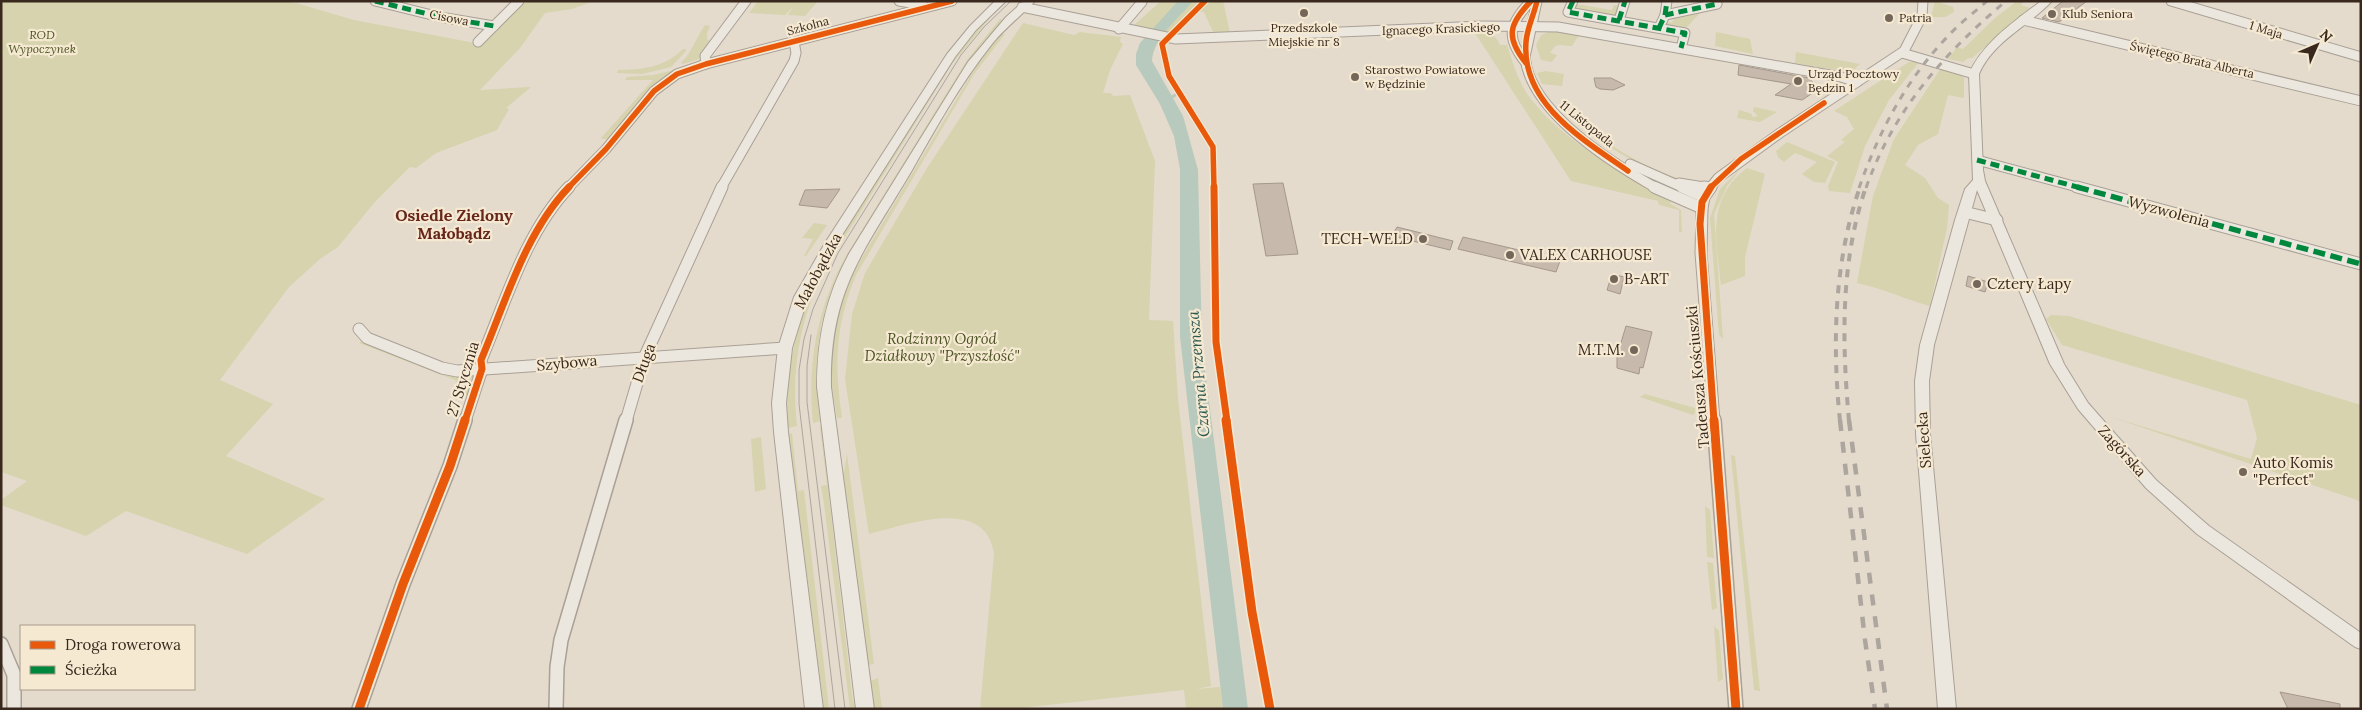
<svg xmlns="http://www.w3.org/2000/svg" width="2362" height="710" font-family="Lora,serif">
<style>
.green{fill:#d6d3ae}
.water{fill:#b8c9bd}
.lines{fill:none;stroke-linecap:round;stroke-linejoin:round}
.stream{stroke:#b8c9bd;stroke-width:3}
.building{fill:#c8b9ad;stroke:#a4978c}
.minor-far2-casing{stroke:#a9a096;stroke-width:11}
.minor-far1-casing{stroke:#a9a096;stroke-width:13}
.minor-casing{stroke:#a9a096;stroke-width:16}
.tertiary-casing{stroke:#a9a096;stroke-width:2}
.minor-far2{stroke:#ece7de;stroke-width:9}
.minor-far1{stroke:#ece7de;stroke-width:11}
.minor{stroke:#ece7de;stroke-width:13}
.tertiary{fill:#ece7de;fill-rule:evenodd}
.tram{stroke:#aca69e;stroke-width:1}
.rail-far2{stroke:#aca69e;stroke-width:3;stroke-dasharray:7 7;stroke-linecap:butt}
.rail-far1{stroke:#aca69e;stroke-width:4;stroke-dasharray:8 8;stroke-linecap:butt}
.rail{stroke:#aca69e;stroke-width:4.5;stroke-dasharray:11 11;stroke-linecap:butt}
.quiet-far1{stroke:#00873e;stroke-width:5;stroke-dasharray:9 5;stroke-linecap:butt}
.quiet{stroke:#00873e;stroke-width:5.5;stroke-dasharray:12 5.5;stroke-linecap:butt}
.cycleway-far2-casing{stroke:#f6e9d2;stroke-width:8}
.cycleway-far1-casing{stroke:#f6e9d2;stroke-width:10}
.cycleway-casing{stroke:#f6e9d2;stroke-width:12}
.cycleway-far2{stroke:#e8590c;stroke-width:5.5}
.cycleway-far1{stroke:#e8590c;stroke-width:7}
.cycleway{stroke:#e8590c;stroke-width:9}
.poi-dot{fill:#74675a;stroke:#f6e9d2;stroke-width:2}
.labels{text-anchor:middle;stroke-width:4.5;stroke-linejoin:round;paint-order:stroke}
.far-poi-label{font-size:12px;fill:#38281d;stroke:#f6e9d2;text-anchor:start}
.far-street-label{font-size:12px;fill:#38281d;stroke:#f6e9d2}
.far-park-label{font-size:12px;font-style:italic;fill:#4d5524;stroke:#f6e9d2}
.street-label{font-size:15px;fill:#38281d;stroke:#f6e9d2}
.poi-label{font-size:15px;fill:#38281d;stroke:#f6e9d2;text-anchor:start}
.park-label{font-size:15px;font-style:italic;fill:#4d5524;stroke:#f6e9d2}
.neighbourhood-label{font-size:16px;font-weight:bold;fill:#66261c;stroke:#f6e9d2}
.water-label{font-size:16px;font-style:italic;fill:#2c5852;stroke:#f6e9d2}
</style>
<rect width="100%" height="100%" fill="#e4dbcc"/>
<g class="green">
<polygon points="1,1 289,1 354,20 480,44 527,1 594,1 572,9 545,13 520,48 480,90 531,87 506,108 509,109 497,130 436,153 416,168 410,167 374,203 338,247 320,259 289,287 220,380 273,404 226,456 325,499 247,554 126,511 86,536 1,505 1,500 27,481 1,472"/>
<polygon points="758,1 818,1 805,16 788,15 793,7 785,15 749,13"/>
<polygon points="1161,1 1223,1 1230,33 1214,34 1204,12 1196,11 1179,31 1179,35 1133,26"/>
<polygon points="1935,1 1953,7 1954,12 1945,17 1931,17"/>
<polygon points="2017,1 2024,1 2021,5 2030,8 1972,58 1968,58 1963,62 1948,59 1957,47 1963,49 1995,18"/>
<polygon points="1576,4 1612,10 1614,5 1621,6 1618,17 1575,9"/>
<polygon points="1701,12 1684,30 1662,27 1664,21 1672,23 1674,17 1670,15 1676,17"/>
<path d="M 988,17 L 990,18 L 952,64 L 822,274 C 799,323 791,372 797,426 L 788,428 C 780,313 840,240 897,148 C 926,103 952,56 988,17 Z"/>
<path d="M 1000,19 L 1003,20 L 964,67 L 834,283 C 815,333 814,370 820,421 L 813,423 C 807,363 817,308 846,256 L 967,60 Z"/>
<path d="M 1023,23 L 1074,35 L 1080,32 L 1121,37 L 1120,42 L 1123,44 L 1110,70 L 1103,93 L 1111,93 L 1113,96 L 1130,95 L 1155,161 L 1149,320 L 1173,321 L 1178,399 L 1211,686 L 1196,689 L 1220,687 L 1223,709 L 1186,709 L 1184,690 L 1012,709 L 980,709 L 994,554 C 986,495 906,525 869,534 L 845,379 L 852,314 L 865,273 L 927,168 Z"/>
<path d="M 705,25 L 710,26 L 707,33 L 707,39 L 711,42 L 699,59 L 683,64 L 681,63 C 692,52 696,38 705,25 Z"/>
<path d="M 1552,31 L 1579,35 L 1572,46 C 1557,45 1556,43 1550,53 L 1557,55 L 1552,62 L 1541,60 L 1536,45 L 1541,35 Z"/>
<polygon points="1716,32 1750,39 1753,54 1715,46"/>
<path d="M 1475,33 C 1486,32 1496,33 1500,45 L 1507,45 C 1513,63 1518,82 1530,98 C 1566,145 1624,172 1673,201 L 1669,203 L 1681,210 L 1682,232 L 1679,232 L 1679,210 L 1659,205 L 1658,201 L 1571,181 Z"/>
<path d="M 1002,34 L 1005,34 L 974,74 L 856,275 C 835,326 834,364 842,418 L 837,418 L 830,374 L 834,328 L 848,281 L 983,55 Z"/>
<path d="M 683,49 L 686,49 L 686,51 L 671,67 L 642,74 L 617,73 L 618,70 C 643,70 665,67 683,49 Z"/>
<polygon points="1796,52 1860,64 1852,71 1845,72 1795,63"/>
<polygon points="1909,62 1919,62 1889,100 1865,146 1850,193 1829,191 1828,186 1838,162 1827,156 1845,142 1841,140 1854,129 1847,117 1834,111"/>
<polygon points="695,65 655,86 609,139 602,139 601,138 653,80 625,80 627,77 653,75"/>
<path d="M 1941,68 L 1958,73 L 1964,78 L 1964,98 L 1948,95 L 1938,134 L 1918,145 L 1905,165 L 1925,178 L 1938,198 L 1949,205 L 1947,228 L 1930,306 C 1904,299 1882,288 1857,283 L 1873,196 L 1894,139 Z"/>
<polygon points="1546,71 1564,74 1562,86 1542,84 1537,73"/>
<polygon points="1754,107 1777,112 1760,122 1737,118 1739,110 1752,114 1752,117 1758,116 1753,111"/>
<path d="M 1570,113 C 1602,142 1640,166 1681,179 L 1677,181 C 1638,165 1604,146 1571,119 L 1567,115 Z"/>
<polygon points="1787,142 1835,162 1825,183 1814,182 1802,174 1817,162 1795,153 1784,162 1778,157 1776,151"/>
<polygon points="1741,168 1727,186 1714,214 1723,339 1719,335 1710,218 1720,189"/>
<path d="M 1747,168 L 1765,174 L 1745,257 L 1745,276 L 1721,285 C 1716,240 1706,199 1747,168 Z"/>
<polygon points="814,223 827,225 806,256 804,256 813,239 802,238"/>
<polygon points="2051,315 2069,316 2361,405 2361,503 2357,500 2111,417 2251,459 2257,438 2247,400 2062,345 2046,319"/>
<polygon points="364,340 473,374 467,396 455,380 359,343"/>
<polygon points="1645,394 1695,408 1695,413 1693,415 1640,397"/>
<polygon points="820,427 821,427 852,695 855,709 850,709 824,504 821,486 827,485"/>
<polygon points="792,433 798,491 804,490 829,709 824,709 789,434"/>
<polygon points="761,437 766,489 755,492 751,439"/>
<polygon points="847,454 874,664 868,665 843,476"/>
<polygon points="1731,455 1735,456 1760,691 1754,690"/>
<polygon points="1705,506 1710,510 1714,558 1707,557"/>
<polygon points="1707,562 1713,563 1717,608 1712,610"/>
<polygon points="1714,626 1719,631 1723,679 1718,682"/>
<polygon points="878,678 882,709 874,709 870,681"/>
</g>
<path class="water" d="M 1178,1 L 1193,1 C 1179,18 1153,38 1152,61 L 1183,116 L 1198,170 L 1202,346 L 1248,709 L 1223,709 L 1180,337 L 1180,169 L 1174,136 L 1160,104 L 1136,65 L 1136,54 L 1140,43 Z"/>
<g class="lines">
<polyline class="stream" points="1169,99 1180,92"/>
</g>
<g class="building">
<polygon points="2063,1 2087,1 2059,22 2042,18"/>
<polygon points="1739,65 1809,78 1819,89 1802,100 1775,95 1791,84 1738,75"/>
<polygon points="1594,78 1611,78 1625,85 1613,90 1600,89 1596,87"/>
<polygon points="1283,183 1298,254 1266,256 1253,184"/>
<polygon points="840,189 827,208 799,205 805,190"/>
<polygon points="1397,227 1453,241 1450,250 1392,236"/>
<polygon points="1463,237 1536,254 1560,261 1556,272 1458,249"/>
<polygon points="1612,274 1624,277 1620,294 1607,290"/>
<polygon points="1968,276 1988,282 1985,292 1966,286"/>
<polygon points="1626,326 1652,332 1643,368 1640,367 1639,374 1617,368 1617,356"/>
<polygon points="2280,692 2340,704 2340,709 2288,709"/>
</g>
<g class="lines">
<defs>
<g id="minor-far2">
<polyline points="375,1 440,17 494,26"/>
<polyline points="899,1 923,5"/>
<path d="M 1537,1 L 1525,57 C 1530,112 1612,163 1656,188"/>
<polyline points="1573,1 1568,12 1685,33 1681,48"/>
<polyline points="2171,1 2361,57"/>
<polyline points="1022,7 1176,39 1482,26 1558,27 1841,77 1857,82"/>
<polyline points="1665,15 1667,1"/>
<polyline points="1619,20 1625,1"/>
<polyline points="2023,20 2361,101"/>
<polyline points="1659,28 1665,15 1717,4"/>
<polyline points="1119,29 1142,2"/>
<polyline points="478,42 519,1"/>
<polyline points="1902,53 1974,74"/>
<path d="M 1526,63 C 1505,37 1509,24 1531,1"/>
<polyline points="706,64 705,56 746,1"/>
<polyline points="1977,160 2081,188"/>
<polyline points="1630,164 1684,188"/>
<polyline points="1679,183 1710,188"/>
<polyline points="568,188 606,149 654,91 677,74 706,64 952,1"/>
<polyline points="721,188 794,61 796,53 794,41"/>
<polyline points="1710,188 1718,178 1780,133 1904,51 1922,16 1923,1"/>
</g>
<g id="minor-far1">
<polyline points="1654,187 1702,208"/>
<polyline points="1682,187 1704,197"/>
<polyline points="1704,187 1710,188"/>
<polyline points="1711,187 1704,197 1702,208 1701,253 1714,421"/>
<polyline points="2077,187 2361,264"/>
<polyline points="1964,212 1997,220"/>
<polyline points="359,329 367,338 442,368 457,371 785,348"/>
<path d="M 465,421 L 482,369 L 481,360 C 506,301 525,233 569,187"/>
<polyline points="626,421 645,356 722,187"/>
</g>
<g id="minor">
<polyline points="1714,420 1736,709"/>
<polyline points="1,644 14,675 14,709"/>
<polyline points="359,709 403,584 450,466 465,420"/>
<polyline points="556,709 557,667 561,640 626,420"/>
</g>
<g id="tertiary">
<polygon points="995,1 1006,1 976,30 955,57 837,243 808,297 792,348 786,403 788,432 823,709 805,709 774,432 772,403 778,348 794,297 825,243 947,54 970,26"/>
<path d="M 1024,1 L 1035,1 C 1021,16 1005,28 992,44 C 960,84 936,128 911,172 C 865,250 829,290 831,387 L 874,709 L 856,709 L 817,387 C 817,338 826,295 850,252 L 968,62 L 1006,17 Z"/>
<path d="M 2041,1 L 2052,1 C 2029,26 1993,41 1979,74 L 1983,170 L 1985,181 L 2064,364 L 2088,403 L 2156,480 L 2209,526 L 2361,633 L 2361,649 L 2355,647 L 2197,534 L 2146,488 L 2078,409 L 2050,364 L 1977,190 L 1934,345 L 1929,381 L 1930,434 L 1956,709 L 1938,709 L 1916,434 L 1915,381 L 1920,345 L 1955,220 L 1965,189 L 1973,180 L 1969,74 C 1982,43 2015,21 2041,1 Z"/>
</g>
</defs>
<use href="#minor-far2" class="minor-far2-casing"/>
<use href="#minor-far1" class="minor-far1-casing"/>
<use href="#minor" class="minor-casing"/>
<use href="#tertiary" class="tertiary-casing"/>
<use href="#minor-far2" class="minor-far2"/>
<use href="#minor-far1" class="minor-far1"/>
<use href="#minor" class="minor"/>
<use href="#tertiary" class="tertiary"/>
<g class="tram">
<polyline points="811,335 807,366 807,402 845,709"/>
<polyline points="835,709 799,404 799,370 804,339 813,309 838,253 961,55 984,27 1011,1"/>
</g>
<g class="rail-far2">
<path d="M 1859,188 C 1879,131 1907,78 1950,34 C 1961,22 1975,12 1987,1"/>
<path d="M 1866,188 C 1893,111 1944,53 2006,1"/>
</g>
<g class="rail-far1">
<path d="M 1840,421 C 1832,344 1834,261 1860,187"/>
<path d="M 1849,421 C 1842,343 1840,262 1866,187"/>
</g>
<g class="rail">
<polyline points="1840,420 1865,640 1875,709"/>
<polyline points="1849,420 1887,709"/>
</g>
<g class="quiet-far1">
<polyline points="375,1 440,17 494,26"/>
<polyline points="1573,1 1568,12 1685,33 1681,48"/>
<polyline points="1665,15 1667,1"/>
<polyline points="1619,20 1625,1"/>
<polyline points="1659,28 1665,15 1717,4"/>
<polyline points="1977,160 2081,188"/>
</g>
<polyline class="quiet" points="2077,187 2361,264"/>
<defs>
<g id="cycleway-far2">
<polyline points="1205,1 1162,44 1169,76 1213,147 1214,188"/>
<path d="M 1537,1 C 1534,15 1527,28 1526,42 C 1521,104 1584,140 1628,171"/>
<path d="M 1526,63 C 1505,37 1509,24 1531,1"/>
<polyline points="568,188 606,149 654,91 677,74 706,64 952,1"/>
<polyline points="1710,188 1741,159 1824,103"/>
</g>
<g id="cycleway-far1">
<polyline points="1214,187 1216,342 1227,421"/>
<polyline points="1711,187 1702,202 1700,224 1714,421"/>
<path d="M 465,421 L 482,369 L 481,360 C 506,301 525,233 569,187"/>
</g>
<g id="cycleway">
<polyline points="1226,420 1252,612 1270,709"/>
<polyline points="1714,420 1736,709"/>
<polyline points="359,709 403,584 450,466 465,420"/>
</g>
</defs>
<use href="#cycleway-far2" class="cycleway-far2-casing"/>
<use href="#cycleway-far1" class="cycleway-far1-casing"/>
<use href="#cycleway" class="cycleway-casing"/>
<use href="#cycleway-far2" class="cycleway-far2"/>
<use href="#cycleway-far1" class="cycleway-far1"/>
<use href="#cycleway" class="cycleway"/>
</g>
<g class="poi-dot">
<circle cx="1304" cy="13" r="5"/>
<circle cx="2052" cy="14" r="5"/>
<circle cx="1889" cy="18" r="5"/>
<circle cx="1355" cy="77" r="5"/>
<circle cx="1798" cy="81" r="5"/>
<circle cx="1423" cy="239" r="5"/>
<circle cx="1510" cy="255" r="5"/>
<circle cx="1614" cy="279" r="5"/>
<circle cx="1977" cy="284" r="5"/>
<circle cx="1634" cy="350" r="5"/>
<circle cx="2243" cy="472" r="5"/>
</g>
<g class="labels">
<g class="far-poi-label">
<text x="2062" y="18">Klub Seniora</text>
<text x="1899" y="22">Patria</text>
<text x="1304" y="32" text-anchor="middle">Przedszkole<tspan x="1304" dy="14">Miejskie nr 8</tspan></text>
<text x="1365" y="74">Starostwo Powiatowe<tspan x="1365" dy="14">w Będzinie</tspan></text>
<text x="1808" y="78">Urząd Pocztowy<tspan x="1808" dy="14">Będzin 1</tspan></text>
</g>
<g class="far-street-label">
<text transform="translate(449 18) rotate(11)" y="4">Cisowa</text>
<text transform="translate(808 26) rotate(-15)" y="4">Szkolna</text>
<text transform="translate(1441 29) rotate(-2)" y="4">Ignacego Krasickiego</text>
<text transform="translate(2266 30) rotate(17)" y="4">1 Maja</text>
<text transform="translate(2192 60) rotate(13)" y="4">Świętego Brata Alberta</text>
<text transform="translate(1587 124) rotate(39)" y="4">11 Listopada</text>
</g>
<g class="far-park-label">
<text x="42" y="39">ROD<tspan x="42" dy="14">Wypoczynek</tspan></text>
</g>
<g class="street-label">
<text transform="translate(2169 212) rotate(15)" y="5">Wyzwolenia</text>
<text transform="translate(818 271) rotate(-62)" y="5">Małobądzka</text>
<text transform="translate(567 363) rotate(-5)" y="5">Szybowa</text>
<text transform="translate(644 363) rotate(-70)" y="5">Długa</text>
<text transform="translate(1698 377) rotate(-95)" y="5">Tadeusza Kościuszki</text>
<text transform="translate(463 379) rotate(-73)" y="5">27 Stycznia</text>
<text transform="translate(1924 440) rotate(-94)" y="5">Sielecka</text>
<text transform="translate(2122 451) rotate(48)" y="5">Zagórska</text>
</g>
<g class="poi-label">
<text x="1413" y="244" text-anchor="end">TECH-WELD</text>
<text x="1520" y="260">VALEX CARHOUSE</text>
<text x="1624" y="284">B-ART</text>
<text x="1987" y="289">Cztery Łapy</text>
<text x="1624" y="355" text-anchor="end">M.T.M.</text>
<text x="2253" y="468">Auto Komis<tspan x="2253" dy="17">"Perfect"</tspan></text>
</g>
<g class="park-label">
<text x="942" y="344">Rodzinny Ogród<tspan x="942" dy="17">Działkowy "Przyszłość"</tspan></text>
</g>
<g class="neighbourhood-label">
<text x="454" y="221">Osiedle Zielony<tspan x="454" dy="18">Małobądz</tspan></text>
</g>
<g class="water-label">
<text transform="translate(1198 374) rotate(-95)" y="6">Czarna Przemsza</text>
</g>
</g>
<rect width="2362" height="710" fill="none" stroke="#38281d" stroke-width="5"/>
<rect x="20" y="625" width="175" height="65" fill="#f6e9d2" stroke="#aa9c8a"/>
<rect x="30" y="641" width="25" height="8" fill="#e8590c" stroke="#aa9c8a"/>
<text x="65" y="650" font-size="15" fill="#38281d">Droga rowerowa</text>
<rect x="30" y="666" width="25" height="8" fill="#00873e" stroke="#aa9c8a"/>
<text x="65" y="675" font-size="15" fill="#38281d">Ścieżka</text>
<g transform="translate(2317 45) rotate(45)" stroke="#f6e9d2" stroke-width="4" paint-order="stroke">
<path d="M0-4L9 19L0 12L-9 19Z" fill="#38281d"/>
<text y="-8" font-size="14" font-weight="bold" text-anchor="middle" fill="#38281d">N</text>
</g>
</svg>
